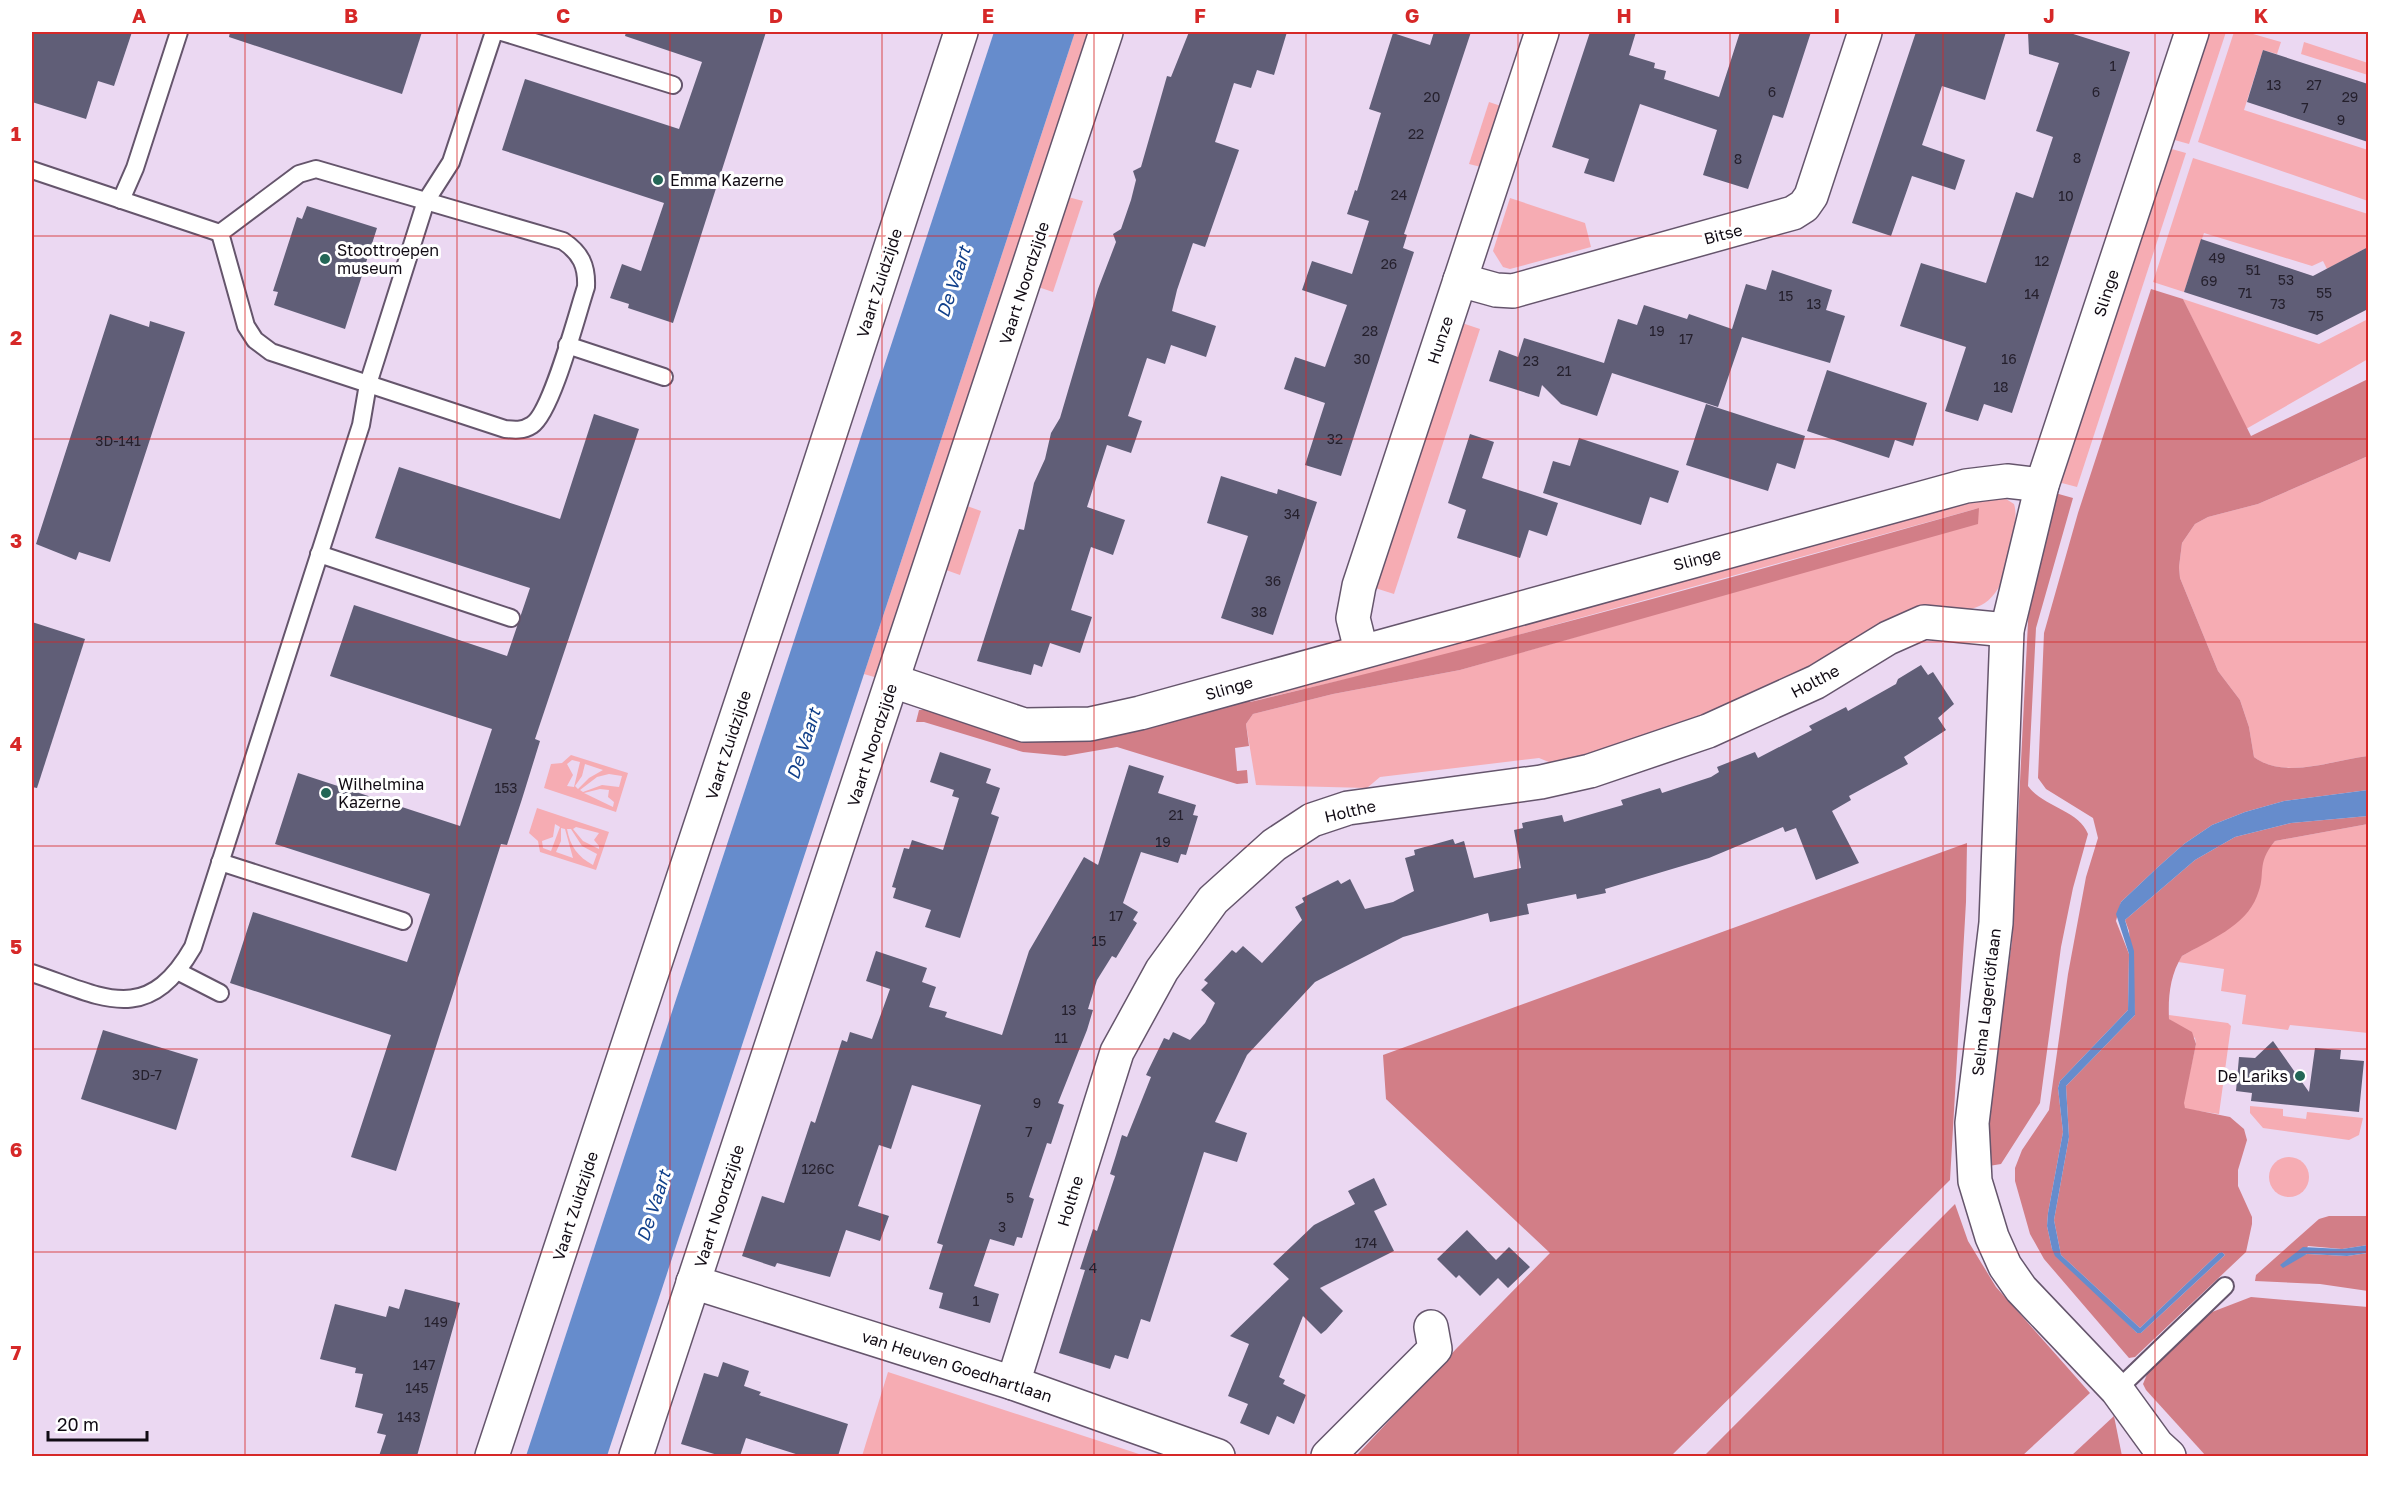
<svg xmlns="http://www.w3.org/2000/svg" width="2400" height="1488" font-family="'Golos Text',sans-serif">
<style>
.green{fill:#f6acb3;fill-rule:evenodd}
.forest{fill:#d27e87}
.water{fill:#668ccc}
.building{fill:#605e77}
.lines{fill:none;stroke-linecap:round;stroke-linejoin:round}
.lane-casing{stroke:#65556c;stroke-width:20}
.street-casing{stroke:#65556c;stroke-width:36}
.secondary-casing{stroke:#65556c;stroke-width:36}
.lane{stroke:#fff;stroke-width:16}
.street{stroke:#fff;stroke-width:33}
.secondary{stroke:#fff;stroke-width:33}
.grid{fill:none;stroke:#d62828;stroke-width:1.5;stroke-opacity:0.55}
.poi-dot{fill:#236656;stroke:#fff;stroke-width:2}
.labels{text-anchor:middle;stroke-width:6;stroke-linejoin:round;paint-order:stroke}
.number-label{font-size:14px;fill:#25202d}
.poi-label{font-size:16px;fill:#110b14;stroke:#fff;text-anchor:start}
.street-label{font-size:16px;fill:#110b14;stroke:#fff}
.water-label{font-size:18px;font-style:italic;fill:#11408b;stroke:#fff}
.neatline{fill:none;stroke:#d62828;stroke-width:2}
.grid-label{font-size:20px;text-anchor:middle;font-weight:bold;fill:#d62828}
</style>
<rect width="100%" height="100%" fill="#ebd8f2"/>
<g class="green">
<polygon points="1075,32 1092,32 881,679 864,674"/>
<polygon points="2205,32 2226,32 2189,144 2171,139"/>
<polygon points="2234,32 2246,32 2281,42 2277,54 2263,50 2244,110 2368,150 2368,201 2198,142"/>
<polygon points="2304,42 2368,63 2368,75 2301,54"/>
<polygon points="1489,102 1501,106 1481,167 1469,164"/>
<polygon points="2168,148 2186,153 2077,487 2058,482"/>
<polygon points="2193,158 2368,214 2368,247 2327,269 2323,261 2312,266 2204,233 2184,292 2153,282"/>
<polygon points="1068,197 1083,201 1053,292 1038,287"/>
<polygon points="1510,198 1585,223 1591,247 1510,269 1503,267 1493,251"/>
<polygon points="2183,299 2319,344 2368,319 2368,359 2246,429"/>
<polygon points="1459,322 1480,329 1394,594 1372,587"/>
<path d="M 2368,456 L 2368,756 C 2333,760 2284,780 2254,757 L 2249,727 L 2240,700 L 2218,671 L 2180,578 L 2179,567 L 2182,543 L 2195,524 L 2208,517 L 2258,504 Z"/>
<path d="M 1998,494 L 2014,504 C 2020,521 2007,579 1995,593 C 1987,604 1976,609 1964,610 L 1795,676 L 1703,718 L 1556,765 L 1539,758 L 1380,777 L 1367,788 L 1256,785 L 1246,724 L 1253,714 L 1333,694 L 1460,670 L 1774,580 L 1979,508 L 1420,662 L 1249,702 L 1246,694 Z"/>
<polygon points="967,506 981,511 960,575 946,570"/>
<path d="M 571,755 L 628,773 L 616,812 L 544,788 L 551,764 L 562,763 ZM 572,760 L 580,762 L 574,787 L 567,786 L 573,775 L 567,764 ZM 585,764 L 603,770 L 589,778 L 578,789 L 575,786 L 582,776 ZM 609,774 L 622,776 L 619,787 L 602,785 L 583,792 L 580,790 L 597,777 ZM 600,789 L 609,790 L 608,797 L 614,802 L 613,807 L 584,793 Z"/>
<path d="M 537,808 L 609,832 L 596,870 L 540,852 L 538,841 L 529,833 ZM 555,824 L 560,827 L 551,851 L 543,848 L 542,841 L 553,837 ZM 576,827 L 599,833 L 594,840 L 599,846 L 599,849 L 583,841 L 573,829 ZM 561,828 L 565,829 L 573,858 L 556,852 L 561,841 ZM 567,829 L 571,829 L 582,846 L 597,854 L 593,865 C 578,857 570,846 567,829 Z"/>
<polygon points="2368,824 2368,1033 2290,1025 2288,1030 2242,1024 2246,995 2221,991 2224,969 2178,962 2182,956 2225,931 2246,913 2260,884 2263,855 2275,841"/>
<polygon points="2169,1015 2228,1023 2231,1026 2219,1114 2185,1109 2183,1103 2196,1044 2195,1038 2169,1019"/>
<polygon points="2250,1106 2283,1109 2283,1116 2306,1119 2307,1112 2363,1118 2359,1135 2349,1140 2263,1128 2250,1113"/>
<circle cx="2289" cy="1177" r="20"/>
<polygon points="888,1372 1145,1456 862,1456"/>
</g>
<g class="forest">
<path d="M 2151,289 L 2183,299 L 2251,436 L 2368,379 L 2368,456 L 2258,504 L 2208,517 L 2195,524 L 2182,543 L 2179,567 L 2180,578 L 2218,671 L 2240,700 L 2249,727 L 2254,757 C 2285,780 2333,760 2368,756 L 2368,790 L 2284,801 L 2245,812 L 2212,825 L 2184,844 L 2158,867 L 2121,902 L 2116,921 L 2129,954 L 2128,1010 L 2060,1081 L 2058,1088 L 2063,1132 L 2048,1213 L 2047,1226 L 2052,1249 L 2137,1333 L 2141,1333 L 2225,1255 L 2222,1252 L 2219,1253 L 2140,1328 L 2061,1255 L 2054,1220 L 2069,1137 L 2066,1086 L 2135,1015 L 2129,931 L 2125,920 L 2195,860 L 2235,837 L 2291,823 L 2368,816 L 2368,824 L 2275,841 C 2255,865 2267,873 2257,896 C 2246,926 2208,941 2182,956 C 2170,975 2168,997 2169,1019 L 2192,1032 L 2196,1044 L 2184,1103 L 2185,1108 L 2230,1117 L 2244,1129 L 2247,1140 L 2238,1170 L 2238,1186 L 2252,1217 L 2252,1224 L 2246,1252 L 2135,1357 L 2129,1358 L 2044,1259 L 2030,1234 L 2015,1181 L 2015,1168 L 2022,1150 L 2049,1110 L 2068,974 L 2086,877 L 2098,838 L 2093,818 L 2046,789 L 2038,778 L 2044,633 L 2078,513 Z"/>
<path d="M 2055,493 L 2073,498 L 2036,628 L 2028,786 C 2043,807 2079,810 2088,834 L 2073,888 L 2061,947 L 2040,1103 L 2001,1164 L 1989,1166 L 1987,1129 L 2012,941 L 2029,602 Z"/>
<path d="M 1979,508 L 1978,524 L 1460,670 L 1333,694 L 1253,714 L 1246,724 L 1249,746 L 1235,748 L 1237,771 L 1247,770 L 1248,783 L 1237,784 L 1117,747 L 1065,756 L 1023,752 L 924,722 L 916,722 L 919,710 L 929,710 L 986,726 L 1246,694 L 1250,702 C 1495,644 1737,576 1979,508 Z"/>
<polygon points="1967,843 1966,902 1950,1180 1671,1456 1356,1456 1456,1349 1550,1253 1386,1099 1383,1055"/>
<polygon points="1955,1204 1968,1241 1996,1287 2090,1393 2022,1456 1704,1456"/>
<polygon points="2329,1216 2368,1216 2368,1245 2342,1249 2308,1246 2302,1256 2307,1254 2347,1256 2368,1253 2368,1291 2320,1284 2255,1281 2256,1275 2319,1219"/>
<polygon points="2251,1297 2368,1307 2368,1456 2206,1456 2146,1390 2143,1384 2150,1367 2212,1312"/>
<polygon points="2114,1416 2122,1456 2071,1456"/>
</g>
<g class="water">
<polygon points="994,32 1075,32 607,1456 526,1456"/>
<polygon points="2368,790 2368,816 2291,823 2235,837 2195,860 2125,920 2134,951 2135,1015 2066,1086 2069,1137 2054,1220 2061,1255 2140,1328 2219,1253 2222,1252 2225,1255 2141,1333 2137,1333 2055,1256 2052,1249 2047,1226 2048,1213 2063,1132 2058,1088 2060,1081 2128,1010 2129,954 2116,914 2121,902 2158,867 2184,844 2212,825 2245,812 2284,801"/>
<polygon points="2368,1245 2368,1253 2347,1256 2307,1254 2283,1268 2280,1265 2303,1247 2342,1249"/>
</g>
<g class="building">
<polygon points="32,32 132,32 114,86 98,81 86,119 32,102"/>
<polygon points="230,32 422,32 402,94 229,37"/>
<polygon points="626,32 766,32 673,323 628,308 629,304 610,298 622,264 641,271 664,203 502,150 525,79 679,129 702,62 625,36"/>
<polygon points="1189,32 1287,32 1274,75 1257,70 1251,88 1234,83 1215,142 1239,150 1205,247 1193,243 1177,290 1172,311 1216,326 1206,357 1171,345 1165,364 1147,358 1128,416 1142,421 1131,453 1107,445 1087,507 1125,520 1113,555 1091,547 1071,610 1092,617 1080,653 1050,643 1042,667 1034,664 1031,675 977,661 1019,529 1024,530 1034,483 1045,459 1051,433 1060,418 1098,289 1116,242 1113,234 1121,229 1131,200 1136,180 1133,171 1141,167 1167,76 1171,77"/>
<polygon points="1434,32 1471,32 1404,234 1407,235 1403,248 1414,252 1341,476 1305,465 1325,403 1284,389 1295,357 1325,367 1347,305 1302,290 1312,261 1352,274 1369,221 1347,214 1355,190 1357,191 1381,113 1369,109 1393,33 1430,45"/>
<polygon points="1590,32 1636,32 1629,55 1655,63 1654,68 1666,71 1664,79 1719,97 1740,32 1811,32 1783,118 1773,115 1748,189 1703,175 1717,130 1640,104 1614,182 1584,173 1589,159 1552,147"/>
<polygon points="1916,32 2006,32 1985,100 1942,86 1922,145 1965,160 1955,190 1912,176 1891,236 1852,223"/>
<polygon points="2028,32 2067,32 2130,52 2012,413 1984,404 1978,421 1945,411 1966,347 1900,326 1921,263 1986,283 2016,192 2033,198 2053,137 2036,131 2059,63 2029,54"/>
<polygon points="2263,50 2368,84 2368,142 2247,102"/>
<polygon points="307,206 377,228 345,329 274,305 278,292 273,291 297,217 302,219"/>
<polygon points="2201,239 2313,276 2368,247 2368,309 2317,335 2184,292"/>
<polygon points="1772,270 1832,290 1826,310 1845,316 1830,363 1742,337 1718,407 1612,373 1597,416 1561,404 1542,385 1539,397 1489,381 1499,350 1518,357 1524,338 1604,363 1618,319 1637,325 1644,305 1687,319 1689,314 1732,329 1746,284 1766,290"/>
<polygon points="110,314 149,327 150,321 185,332 110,562 79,552 76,560 36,544"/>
<polygon points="1827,370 1927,403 1913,446 1895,440 1889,458 1807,431"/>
<polygon points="1706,404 1805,436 1795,469 1777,463 1768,491 1686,465"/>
<polygon points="594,414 639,429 535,739 540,741 522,799 507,845 501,844 396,1171 351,1157 391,1035 230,983 253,912 407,962 430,894 275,844 298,773 460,826 492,729 330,676 354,605 507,656 530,588 375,538 399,467 560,519"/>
<polygon points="1470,434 1494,442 1482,478 1558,503 1547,536 1529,530 1520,558 1457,538 1466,510 1448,503"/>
<polygon points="1579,438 1679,471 1668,503 1650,497 1641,525 1543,493 1553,461 1570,466"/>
<polygon points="1221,476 1277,494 1278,489 1317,502 1273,635 1221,618 1248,536 1207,523"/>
<polygon points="32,622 85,639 37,788 32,787"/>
<polygon points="1921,665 1928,675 1933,672 1954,704 1938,718 1946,730 1904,757 1908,764 1849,796 1851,800 1832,811 1859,863 1816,880 1796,828 1785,832 1783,827 1709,858 1605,889 1606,893 1577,899 1576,894 1527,904 1529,914 1490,922 1488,913 1403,937 1315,982 1247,1055 1215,1122 1247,1133 1237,1162 1204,1152 1150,1322 1141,1319 1128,1359 1115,1355 1110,1369 1059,1353 1085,1270 1080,1269 1093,1229 1097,1231 1115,1176 1110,1174 1116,1155 1122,1135 1127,1137 1151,1077 1146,1075 1164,1038 1169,1040 1173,1032 1190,1040 1205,1023 1215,1003 1201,990 1208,983 1204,980 1232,950 1236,953 1243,946 1262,963 1302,920 1295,907 1304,902 1302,898 1338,880 1341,884 1350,879 1365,909 1393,902 1414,891 1405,858 1415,855 1414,850 1453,839 1455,844 1464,841 1474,878 1521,868 1514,830 1523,828 1522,823 1562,815 1564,822 1623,805 1621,800 1660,788 1662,793 1711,777 1719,772 1717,767 1755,752 1758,758 1812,730 1809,726 1846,707 1848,711 1896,684 1898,679"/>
<polygon points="940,752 991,769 986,783 1000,788 991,814 999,817 960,938 925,927 931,910 893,898 896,888 892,887 904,848 909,849 912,840 943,850 959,798 952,796 954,790 930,782"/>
<polygon points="1129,765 1164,776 1158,793 1196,805 1193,815 1198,816 1186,855 1181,854 1178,863 1141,852 1123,903 1138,912 1133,920 1137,923 1116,958 1112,956 1097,980 1088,1009 1093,1010 1087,1030 1058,1103 1064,1105 1051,1144 1047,1143 1029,1197 1034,1199 1022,1238 1017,1237 1014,1246 990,1239 974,1286 999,1294 990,1323 939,1308 943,1293 929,1289 943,1245 937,1243 981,1105 912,1085 891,1149 879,1145 858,1206 889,1216 880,1241 846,1230 830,1277 777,1263 775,1267 742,1256 762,1196 784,1203 811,1121 815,1123 842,1040 847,1042 850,1032 872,1039 890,989 866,981 876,951 927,968 922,982 936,987 929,1007 947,1012 945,1017 1002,1035 1029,951 1084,857 1098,865"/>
<polygon points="103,1030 198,1059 176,1130 81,1099"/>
<polygon points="2273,1041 2309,1092 2315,1048 2341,1050 2340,1059 2364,1061 2359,1112 2251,1101 2252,1093 2236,1091 2239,1057 2255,1058"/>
<polygon points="1374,1178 1387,1205 1374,1211 1394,1251 1320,1288 1343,1311 1326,1330 1321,1334 1303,1316 1279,1377 1285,1380 1283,1384 1306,1395 1294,1424 1277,1416 1269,1435 1240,1423 1248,1404 1228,1396 1249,1344 1230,1336 1289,1279 1273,1264 1314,1225 1355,1204 1348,1191"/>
<polygon points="1467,1230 1496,1260 1509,1247 1530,1267 1508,1288 1498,1278 1480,1296 1459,1275 1456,1278 1437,1259"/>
<polygon points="405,1289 460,1303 417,1456 379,1456 386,1435 377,1433 383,1414 355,1407 363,1374 355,1373 356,1368 320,1359 335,1304 386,1317 389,1306 399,1309"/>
<polygon points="723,1362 749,1371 744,1386 761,1392 759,1395 848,1424 838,1456 802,1456 746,1438 740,1456 721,1456 681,1444 704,1373 718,1377"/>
</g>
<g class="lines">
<defs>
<g id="lane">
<polyline points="502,32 673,85"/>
<path d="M 316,169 L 563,241 C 581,253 587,266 586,287 C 577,314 552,412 532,425 C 523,431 514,430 505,429 L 271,352 L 255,340 L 246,326 L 220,233 L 299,174 Z"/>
<polyline points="32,170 220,233"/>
<polyline points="121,200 135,168 179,32"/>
<polyline points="567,345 664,377"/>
<polyline points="319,554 511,618"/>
<polyline points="220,862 403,921"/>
<polyline points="179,972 220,993"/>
<path d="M 32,973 C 103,997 147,1027 193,947 L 361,425 L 368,384 L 426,201 L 451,162 L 494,32"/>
<polyline points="2117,1390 2225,1286"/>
</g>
<g id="street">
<polyline points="1460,280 1496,290 1513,291 1793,213 1804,206 1811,196 1865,32"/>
<polyline points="1361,650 1353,618 1359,586 1542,32"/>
<polyline points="893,681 1024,725 1090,724 1140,713 1966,486 2007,481 2042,485"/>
<polyline points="693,1282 1013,1383 1218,1456"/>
<polyline points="1013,1383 1117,1052 1162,970 1213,900 1274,845 1312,820 1348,808 1541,782 1590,771 1708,731 1816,682 1888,638 1924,622 2007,630"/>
<polyline points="636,1456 1106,32"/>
<polyline points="1328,1456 1435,1349 1431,1327"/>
<polyline points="2169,1456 2157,1445 2117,1390 2021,1289 2005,1266 1992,1237 1975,1181 1972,1123 1996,923 2007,630 2042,485 2192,32"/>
</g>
<polyline id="secondary" points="492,1456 806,507 961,32"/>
</defs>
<use href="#lane" class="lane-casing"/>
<use href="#street" class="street-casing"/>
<use href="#secondary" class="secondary-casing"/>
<use href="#lane" class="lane"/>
<use href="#street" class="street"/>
<use href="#secondary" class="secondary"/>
</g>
<path class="grid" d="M 245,32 L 245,1456M 457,32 L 457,1456M 670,32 L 670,1456M 882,32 L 882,1456M 1094,32 L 1094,1456M 1306,32 L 1306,1456M 1518,32 L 1518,1456M 1730,32 L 1730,1456M 1943,32 L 1943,1456M 2155,32 L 2155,1456M 32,236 L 2368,236M 32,439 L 2368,439M 32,642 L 2368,642M 32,846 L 2368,846M 32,1049 L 2368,1049M 32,1252 L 2368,1252"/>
<g class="poi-dot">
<circle cx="658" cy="180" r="6"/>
<circle cx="325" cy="259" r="6"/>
<circle cx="326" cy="793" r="6"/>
<circle cx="2300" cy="1076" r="6"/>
</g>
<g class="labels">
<g class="number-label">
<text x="2113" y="71">1</text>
<text x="2274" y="90">13</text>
<text x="2314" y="90">27</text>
<text x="1772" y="97">6</text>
<text x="2096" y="97">6</text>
<text x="1432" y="102">20</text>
<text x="2350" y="102">29</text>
<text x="2305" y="113">7</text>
<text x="2341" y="125">9</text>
<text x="1416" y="139">22</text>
<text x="2077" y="163">8</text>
<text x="1738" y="164">8</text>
<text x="1399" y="200">24</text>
<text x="2066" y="201">10</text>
<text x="2217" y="263">49</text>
<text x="2042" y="266">12</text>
<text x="1389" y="269">26</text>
<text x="2253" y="275">51</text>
<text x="2286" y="285">53</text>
<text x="2209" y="286">69</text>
<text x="2245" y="298">71</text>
<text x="2324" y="298">55</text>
<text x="2032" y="299">14</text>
<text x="1786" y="301">15</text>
<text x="1814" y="309">13</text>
<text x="2278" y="309">73</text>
<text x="2316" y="321">75</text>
<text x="1370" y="336">28</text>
<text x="1657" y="336">19</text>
<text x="1686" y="344">17</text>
<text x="1362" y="364">30</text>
<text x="2009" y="364">16</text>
<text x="1531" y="366">23</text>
<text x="1564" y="376">21</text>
<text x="2001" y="392">18</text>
<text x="1335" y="444">32</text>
<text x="118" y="446">3D-141</text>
<text x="1292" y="519">34</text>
<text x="1273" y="586">36</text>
<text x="1259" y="617">38</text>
<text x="506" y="793">153</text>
<text x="1176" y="820">21</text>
<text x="1163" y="847">19</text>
<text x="1116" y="921">17</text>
<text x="1099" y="946">15</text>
<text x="1069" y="1015">13</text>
<text x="1061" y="1043">11</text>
<text x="147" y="1080">3D-7</text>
<text x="1037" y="1108">9</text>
<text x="1029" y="1137">7</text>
<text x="818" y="1174">126C</text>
<text x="1010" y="1203">5</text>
<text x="1002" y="1232">3</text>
<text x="1366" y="1248">174</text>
<text x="1093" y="1273">4</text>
<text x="976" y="1306">1</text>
<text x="436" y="1327">149</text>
<text x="424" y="1370">147</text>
<text x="417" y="1393">145</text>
<text x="409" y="1422">143</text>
</g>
<g class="poi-label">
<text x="670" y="186">Emma Kazerne</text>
<text x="337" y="256">Stoottroepen<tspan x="337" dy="18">museum</tspan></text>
<text x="338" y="790">Wilhelmina<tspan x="338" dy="18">Kazerne</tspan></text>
<text x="2288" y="1082" text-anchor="end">De Lariks</text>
</g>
<g class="street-label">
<text transform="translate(1723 234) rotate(-15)" y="6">Bitse</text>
<text transform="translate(879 283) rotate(-72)" y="6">Vaart Zuidzijde</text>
<text transform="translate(1024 283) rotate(-72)" y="6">Vaart Noordzijde</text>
<text transform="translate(2106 293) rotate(-72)" y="6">Slinge</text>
<text transform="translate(1440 340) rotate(-72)" y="6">Hunze</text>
<text transform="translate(1697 559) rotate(-15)" y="6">Slinge</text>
<text transform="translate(1815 681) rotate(-28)" y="6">Holthe</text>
<text transform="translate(1229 688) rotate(-16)" y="6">Slinge</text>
<text transform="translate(728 745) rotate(-72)" y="6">Vaart Zuidzijde</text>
<text transform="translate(872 745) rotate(-72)" y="6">Vaart Noordzijde</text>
<text transform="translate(1350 811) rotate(-13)" y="6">Holthe</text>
<text transform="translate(1986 1002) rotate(-83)" y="6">Selma Lagerlöflaan</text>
<text transform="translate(1070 1201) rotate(-73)" y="6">Holthe</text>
<text transform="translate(575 1206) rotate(-72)" y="6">Vaart Zuidzijde</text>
<text transform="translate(719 1206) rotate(-72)" y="6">Vaart Noordzijde</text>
<text transform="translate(957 1366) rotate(18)" y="6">van Heuven Goedhartlaan</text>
</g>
<g class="water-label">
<text transform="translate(954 282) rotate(-72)" y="6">De Vaart</text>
<text transform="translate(804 744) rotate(-72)" y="6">De Vaart</text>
<text transform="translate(654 1206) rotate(-72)" y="6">De Vaart</text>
</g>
</g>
<rect width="2400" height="1488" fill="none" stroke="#ffffff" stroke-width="66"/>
<path d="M48 1431v9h99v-9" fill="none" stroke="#110b14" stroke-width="3"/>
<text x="57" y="1431" font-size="18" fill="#110b14" stroke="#ffffff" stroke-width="4.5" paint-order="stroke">20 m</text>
<rect x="33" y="33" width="2334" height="1422" class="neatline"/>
<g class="grid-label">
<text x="139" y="23">A</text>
<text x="351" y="23">B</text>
<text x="563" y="23">C</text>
<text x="776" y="23">D</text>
<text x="988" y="23">E</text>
<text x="1200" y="23">F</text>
<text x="1412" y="23">G</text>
<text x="1624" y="23">H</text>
<text x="1837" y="23">I</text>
<text x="2049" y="23">J</text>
<text x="2261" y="23">K</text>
<text x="16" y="141">1</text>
<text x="16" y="345">2</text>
<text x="16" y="548">3</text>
<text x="16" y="751">4</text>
<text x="16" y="954">5</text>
<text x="16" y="1157">6</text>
<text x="16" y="1360">7</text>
</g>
</svg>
